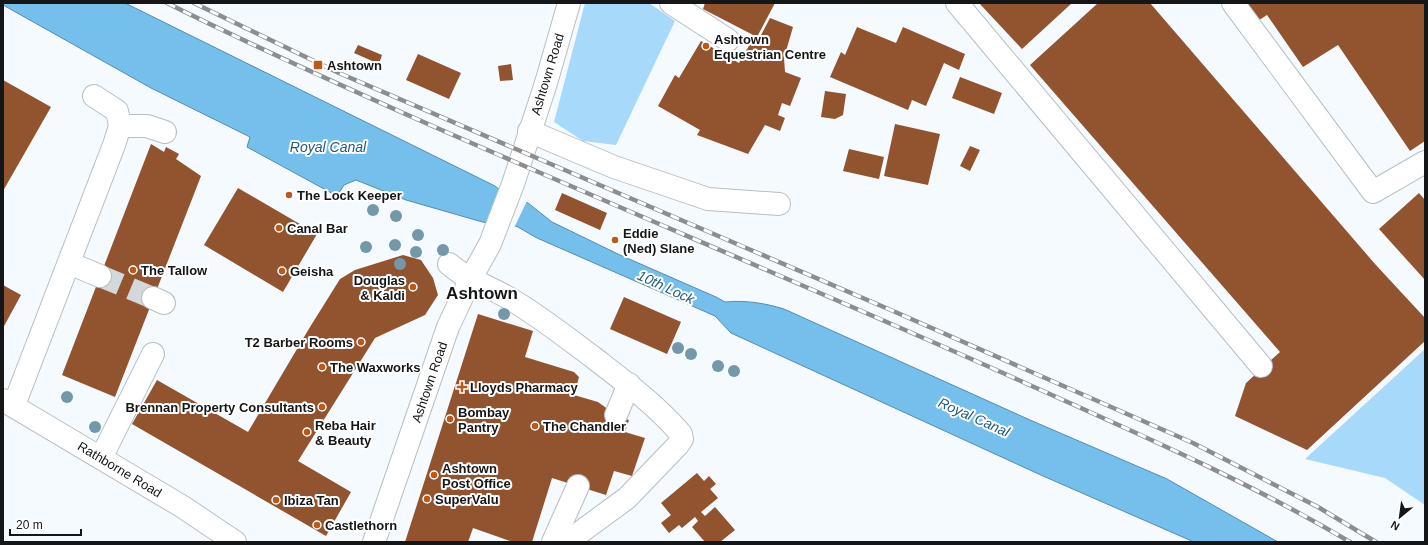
<svg xmlns="http://www.w3.org/2000/svg" width="1428" height="545" font-family="Helvetica,sans-serif">
<style>
.green{fill:#a7dafa}
.water{fill:#74bfeb;stroke:#578cab}
.pier{fill:#f5fafe}
.building{fill:#92532f}
.lines{fill:none;stroke-linecap:round;stroke-linejoin:round}
.minor-tunnel{stroke:#d3d8db;stroke-width:22;stroke-dasharray:22 11;stroke-linecap:butt}
.minor-casing{stroke:#b8bec1;stroke-width:24}
.minor{stroke:#fff;stroke-width:22}
.rail-casing{stroke:#8b8e91;stroke-width:4.5}
.rail{stroke:#fff;stroke-width:3;stroke-dasharray:9;stroke-linecap:butt}
.tree{fill:#7398aa}
.poi-dot{fill:#ba591a;stroke:#fff;stroke-width:1.5}
.labels{text-anchor:middle;stroke-width:4;stroke-linejoin:round;paint-order:stroke}
.poi-label{font-size:13px;font-weight:bold;fill:#141617;stroke:#fff;text-anchor:start}
.street-label{font-size:13px;fill:#141617;stroke:#fff}
.water-label{font-size:14px;font-style:italic;fill:#235c7a;stroke:#fff}
.district-label{font-size:17px;font-weight:bold;fill:#141617;stroke:#fff}
</style>
<rect width="100%" height="100%" fill="#f5fafe"/>
<g class="green">
<polygon points="585,3 649,3 675,21 616,145 583,141 554,122"/>
<polygon points="1425,349 1425,505 1385,478 1305,459"/>
</g>
<path class="water" d="M 3,3 L 125,3 L 495,186 L 504,193 L 528,203 L 552,222 L 620,255 L 716,297 L 725,302 C 746,300 764,303 784,309 L 1030,420 L 1167,479 L 1278,542 L 1194,542 L 1043,476 L 731,333 L 715,316 L 537,238 L 518,227 L 490,217 L 487,223 L 479,221 L 406,200 L 356,180 L 344,185 L 337,196 L 247,147 L 250,137 L 151,88 L 3,5 Z"/>
<polygon class="pier" points="505,191 527,201 514,228 491,220"/>
<g class="building">
<polygon points="705,3 775,3 757,37 703,9"/>
<polygon points="979,3 1072,3 1022,49"/>
<polygon points="1098,3 1150,3 1375,264 1425,318 1425,341 1307,450 1235,416 1246,383 1280,352 1030,65"/>
<polygon points="1244,3 1425,3 1425,141 1410,151 1338,45 1303,67 1267,15 1256,22"/>
<polygon points="770,18 793,27 784,58 785,72 801,78 790,106 782,103 778,115 785,118 780,131 765,125 748,154 697,135 700,130 658,106 675,75 679,78 701,41 739,63 753,39 760,37"/>
<polygon points="857,27 896,43 903,27 965,54 959,70 944,63 926,106 912,100 908,110 830,77 841,52 845,55"/>
<polygon points="358,45 382,55 379,64 354,53"/>
<polygon points="418,54 461,73 449,99 406,80"/>
<polygon points="511,64 513,80 500,81 498,66"/>
<polygon points="960,77 1002,93 994,114 952,98"/>
<polygon points="3,80 51,107 3,191"/>
<polygon points="825,91 846,94 843,115 835,119 821,117"/>
<polygon points="895,124 940,134 928,185 884,176"/>
<polygon points="151,144 164,152 166,147 179,154 176,159 201,176 115,397 62,375"/>
<polygon points="970,146 980,150 970,171 960,166"/>
<polygon points="849,149 884,157 879,179 843,171"/>
<polygon points="238,188 317,234 283,292 204,245"/>
<polygon points="562,193 607,213 600,230 555,210"/>
<polygon points="1419,193 1425,200 1425,280 1379,229"/>
<polygon points="403,255 421,260 433,278 438,295 425,315 375,338 298,461 351,492 326,536 132,424 157,380 248,432 310,327 340,279 355,270"/>
<polygon points="3,285 21,295 3,328"/>
<polygon points="624,297 681,322 667,354 610,329"/>
<polygon points="478,314 533,331 525,357 574,372 579,377 574,395 598,402 616,415 629,420 625,432 645,438 632,476 614,471 606,495 552,478 532,542 513,542 473,528 468,542 405,542"/>
<polygon points="697,473 704,481 709,476 716,484 710,489 718,498 701,512 705,516 715,507 735,530 720,542 705,542 692,527 698,521 695,517 682,528 679,525 669,533 661,523 671,515 661,503"/>
</g>
<g class="lines">
<polyline class="minor-tunnel" points="100,276 153,298"/>
<defs>
<g id="minor">
<polyline points="671,3 728,40"/>
<polyline points="957,3 1261,366"/>
<polyline points="1233,3 1373,192 1425,162"/>
<polyline points="120,126 147,126 165,132"/>
<polyline points="529,131 614,167 708,199 779,204"/>
<polyline points="69,263 100,276"/>
<path d="M 449,264 C 467,280 491,287 512,300 C 541,317 567,338 594,358 C 625,382 655,404 681,434 L 682,439 L 677,446 L 627,498 L 567,542"/>
<polyline points="153,298 164,303"/>
<polyline points="3,400 183,507 235,542"/>
<polyline points="14,405 114,145 120,126 117,111 94,96"/>
<polyline points="616,415 629,384"/>
<polyline points="101,458 153,354"/>
<polyline points="374,542 448,327 471,278 490,244 513,184 546,83 569,3"/>
<polyline points="553,542 578,486"/>
</g>
</defs>
<use href="#minor" class="minor-casing"/>
<use href="#minor" class="minor"/>
<defs>
<g id="rail">
<path d="M 167,3 C 253,46 340,85 428,124 C 619,208 812,288 1003,373 C 1120,426 1239,476 1350,542"/>
<polyline points="194,3 339,73 893,311 1193,443 1318,507 1376,542"/>
</g>
</defs>
<use href="#rail" class="rail-casing"/>
<use href="#rail" class="rail"/>
</g>
<g class="tree">
<circle cx="373" cy="210" r="6"/>
<circle cx="396" cy="216" r="6"/>
<circle cx="418" cy="235" r="6"/>
<circle cx="395" cy="245" r="6"/>
<circle cx="366" cy="247" r="6"/>
<circle cx="443" cy="250" r="6"/>
<circle cx="416" cy="252" r="6"/>
<circle cx="400" cy="264" r="6"/>
<circle cx="504" cy="314" r="6"/>
<circle cx="678" cy="348" r="6"/>
<circle cx="691" cy="354" r="6"/>
<circle cx="718" cy="366" r="6"/>
<circle cx="734" cy="371" r="6"/>
<circle cx="67" cy="397" r="6"/>
<circle cx="95" cy="427" r="6"/>
</g>
<g class="poi-dot">
<circle cx="706" cy="46" r="4"/>
<rect x="313" y="60" width="10" height="10" rx="2"/>
<circle cx="289" cy="195" r="4"/>
<circle cx="279" cy="228" r="4"/>
<circle cx="615" cy="240" r="4"/>
<circle cx="133" cy="270" r="4"/>
<circle cx="282" cy="271" r="4"/>
<circle cx="413" cy="287" r="4"/>
<circle cx="361" cy="342" r="4"/>
<circle cx="322" cy="367" r="4"/>
<path d="M460 381h4v4h4v4h-4v4h-4v-4h-4v-4h4z"/>
<circle cx="322" cy="407" r="4"/>
<circle cx="450" cy="419" r="4"/>
<circle cx="535" cy="426" r="4"/>
<circle cx="307" cy="432" r="4"/>
<circle cx="434" cy="475" r="4"/>
<circle cx="427" cy="499" r="4"/>
<circle cx="276" cy="500" r="4"/>
<circle cx="317" cy="525" r="4"/>
</g>
<g class="labels">
<g class="poi-label">
<text x="714" y="44">Ashtown<tspan x="714" dy="15">Equestrian Centre</tspan></text>
<text x="327" y="70">Ashtown</text>
<text x="297" y="200">The Lock Keeper</text>
<text x="287" y="233">Canal Bar</text>
<text x="623" y="238">Eddie<tspan x="623" dy="15">(Ned) Slane</tspan></text>
<text x="141" y="275">The Tallow</text>
<text x="290" y="276">Geisha</text>
<text x="405" y="285" text-anchor="end">Douglas<tspan x="405" dy="15">&amp; Kaldi</tspan></text>
<text x="353" y="347" text-anchor="end">T2 Barber Rooms</text>
<text x="330" y="372">The Waxworks</text>
<text x="470" y="392">Lloyds Pharmacy</text>
<text x="314" y="412" text-anchor="end">Brennan Property Consultants</text>
<text x="458" y="417">Bombay<tspan x="458" dy="15">Pantry</tspan></text>
<text x="315" y="430">Reba Hair<tspan x="315" dy="15">&amp; Beauty</tspan></text>
<text x="543" y="431">The Chandler</text>
<text x="442" y="473">Ashtown<tspan x="442" dy="15">Post Office</tspan></text>
<text x="435" y="504">SuperValu</text>
<text x="284" y="505">Ibiza Tan</text>
<text x="325" y="530">Castlethorn</text>
</g>
<g class="street-label">
<text transform="translate(547 74) rotate(-73)" y="5">Ashtown Road</text>
<text transform="translate(429 382) rotate(-71)" y="5">Ashtown Road</text>
<text transform="translate(120 469) rotate(31)" y="5">Rathborne Road</text>
</g>
<g class="water-label">
<text x="328" y="152">Royal Canal</text>
<text transform="translate(666 287) rotate(25)" y="5">10th Lock</text>
<text transform="translate(974 417) rotate(24)" y="5">Royal Canal</text>
</g>
<g class="district-label">
<text x="482" y="299">Ashtown</text>
</g>
</g>
<rect width="1428" height="545" fill="none" stroke="#141617" stroke-width="8"/>
<g transform="translate(1400 517) rotate(209)" stroke="#ffffff" stroke-width="3" paint-order="stroke">
<path d="M0-3L7 15L0 10L-7 15Z" fill="#141617"/>
<text y="-6" font-size="11" font-weight="bold" text-anchor="middle" fill="#141617">N</text>
</g>
<path d="M10 529v6h71v-6" fill="none" stroke="#141617" stroke-width="2"/>
<text x="16" y="529" font-size="12" fill="#141617" stroke="#ffffff" stroke-width="3" paint-order="stroke">20 m</text>
</svg>
